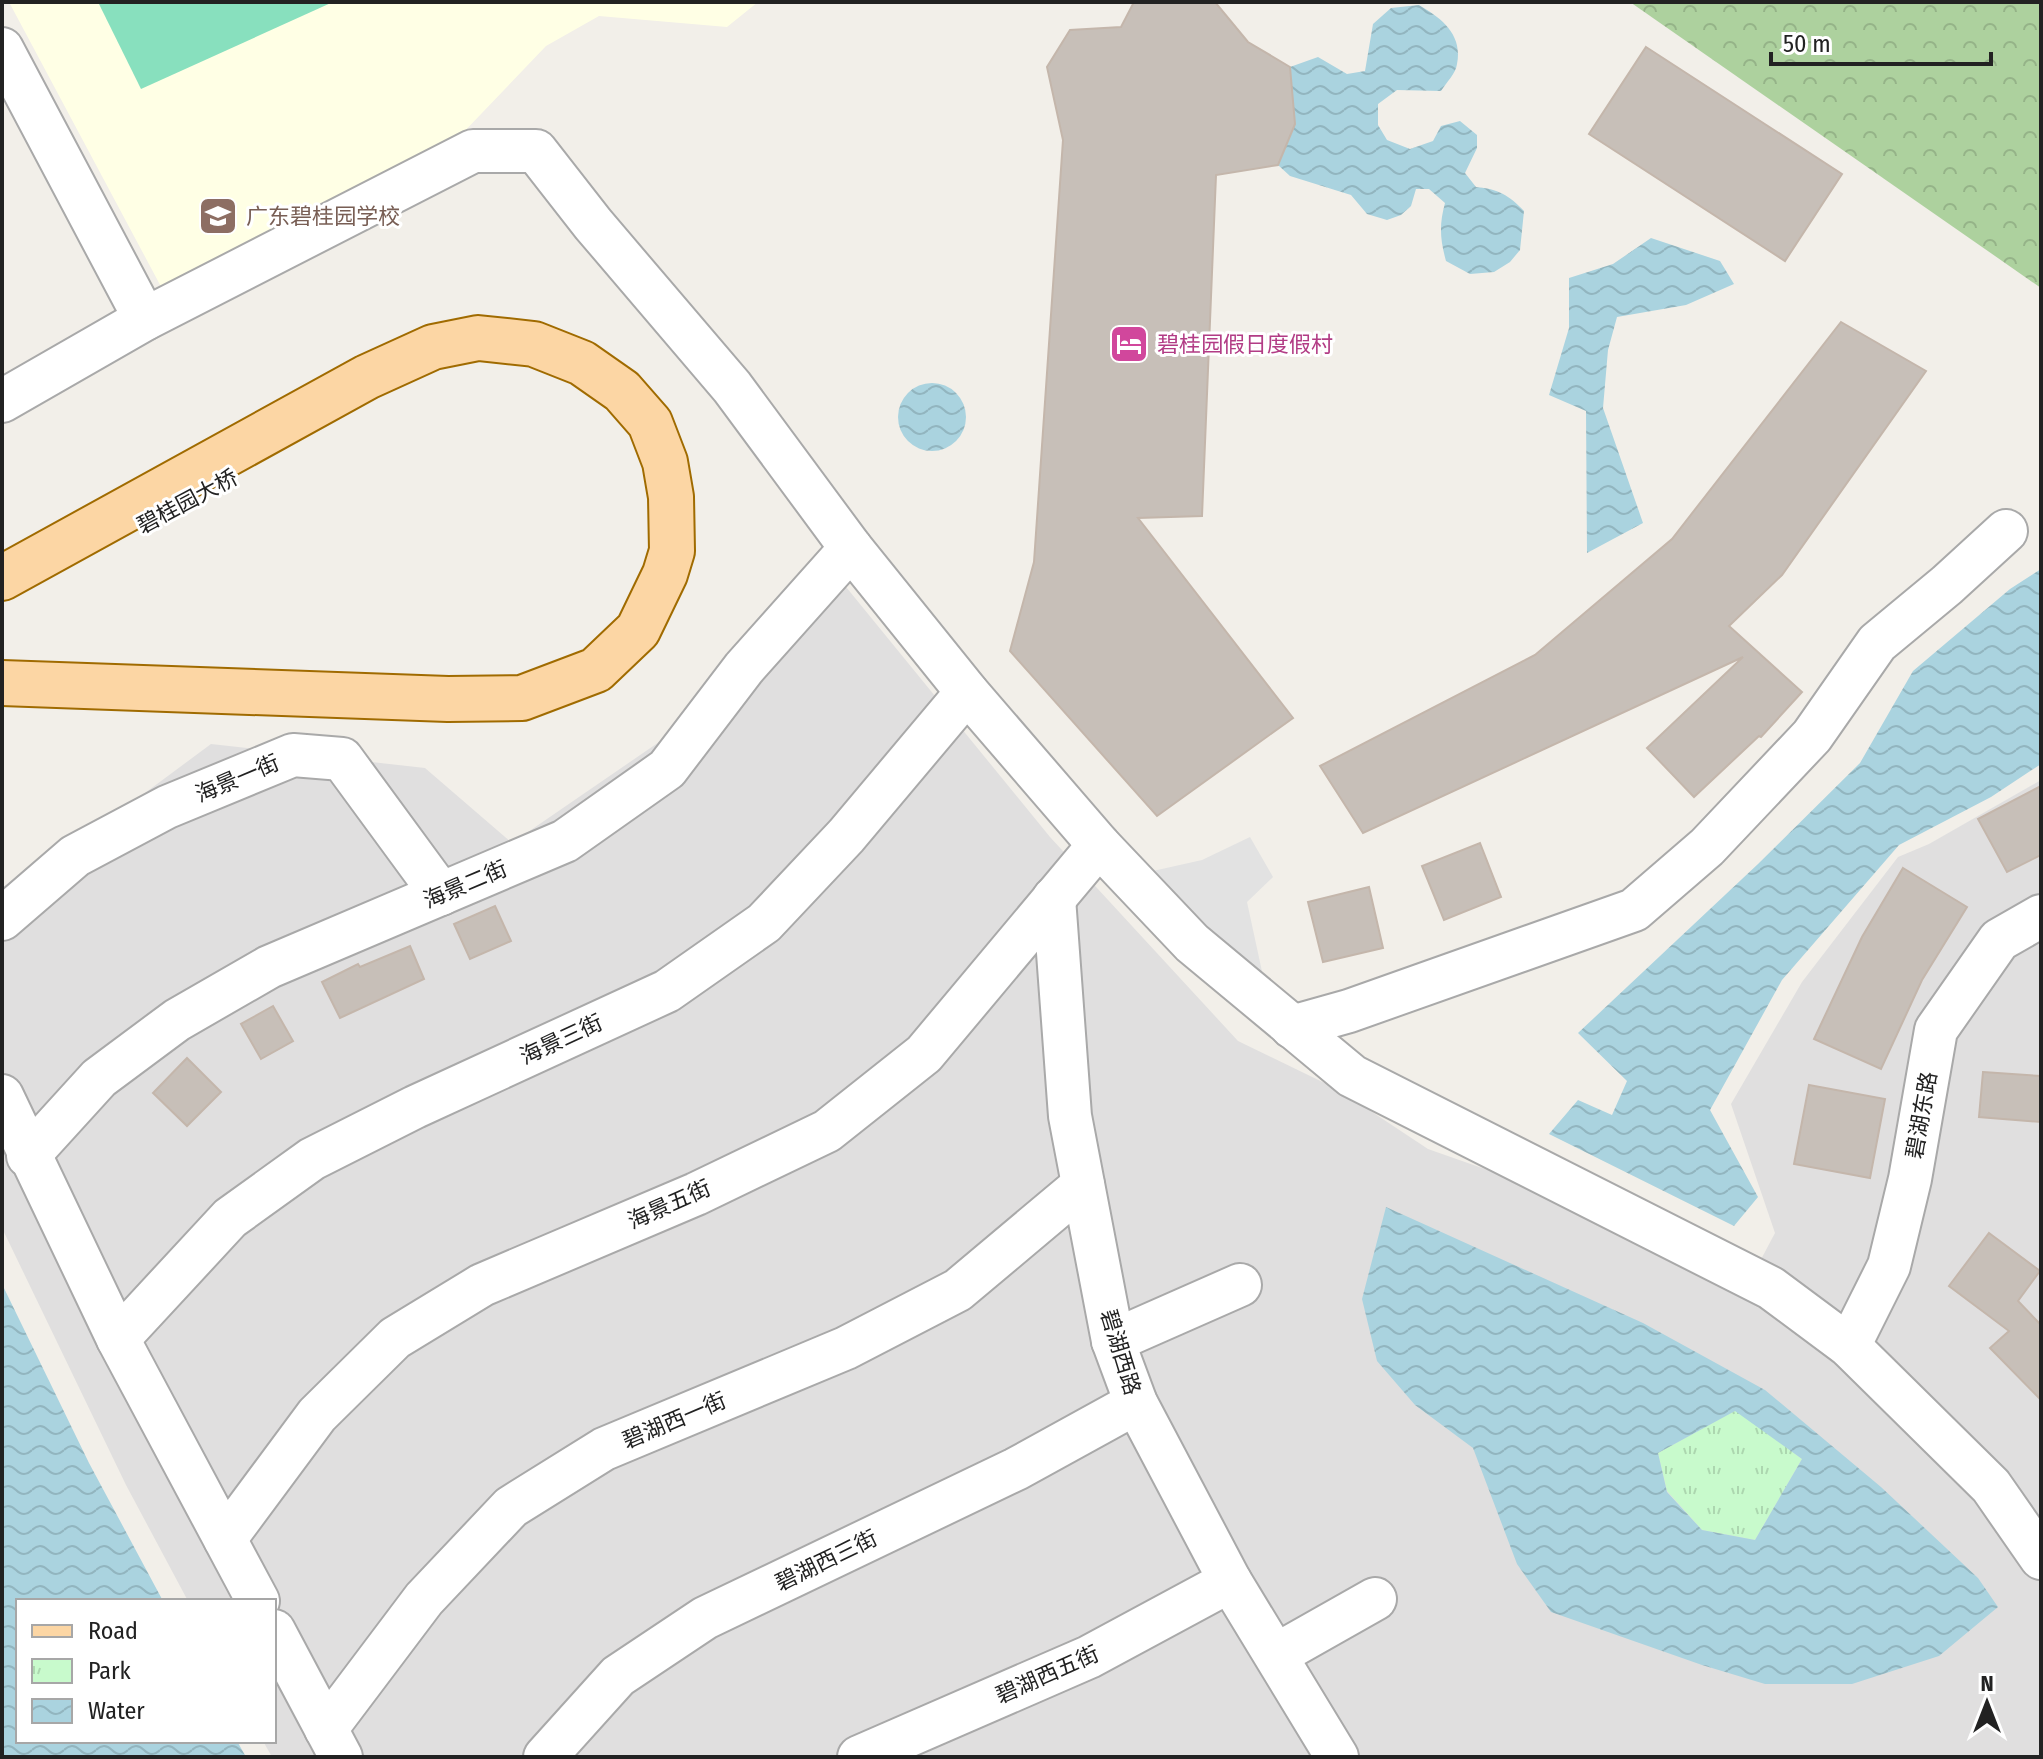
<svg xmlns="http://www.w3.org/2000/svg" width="2043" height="1759" font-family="'Fira Sans Condensed','Noto Sans SC',sans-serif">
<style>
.residential{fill:#e0dfdf}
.education{fill:#ffffe5}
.forest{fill:url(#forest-crowns)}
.park{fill:url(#park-tufts)}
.pitch{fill:#88e0be}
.parking{fill:#e2e2e2}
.water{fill:url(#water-waves);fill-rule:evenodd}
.building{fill:#c7bfb8;stroke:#c4b6ab;stroke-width:2}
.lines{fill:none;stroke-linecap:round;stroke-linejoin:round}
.minor-casing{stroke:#a9a9a9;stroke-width:46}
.major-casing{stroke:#a06b00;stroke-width:48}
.minor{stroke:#fff;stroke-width:42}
.major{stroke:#fcd6a4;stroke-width:44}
.labels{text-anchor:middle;stroke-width:6;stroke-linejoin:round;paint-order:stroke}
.education-label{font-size:22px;fill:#785e54;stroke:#fff;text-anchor:start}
.hotel-label{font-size:22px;fill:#b23c85;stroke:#fff;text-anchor:start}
.street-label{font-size:22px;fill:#222;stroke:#fff}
</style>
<defs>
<pattern id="forest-crowns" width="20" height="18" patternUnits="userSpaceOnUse" patternTransform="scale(2)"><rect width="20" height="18" fill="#add19e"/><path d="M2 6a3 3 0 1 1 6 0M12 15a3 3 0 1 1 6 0" fill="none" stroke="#95b388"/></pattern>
<pattern id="park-tufts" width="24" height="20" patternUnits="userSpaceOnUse" patternTransform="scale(2)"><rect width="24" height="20" fill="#c8facc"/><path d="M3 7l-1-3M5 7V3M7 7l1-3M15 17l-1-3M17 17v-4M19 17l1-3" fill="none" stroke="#acd6af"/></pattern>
<pattern id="water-waves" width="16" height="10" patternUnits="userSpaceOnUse" patternTransform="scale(2)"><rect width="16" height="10" fill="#aad3df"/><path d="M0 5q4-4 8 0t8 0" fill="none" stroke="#92b5bf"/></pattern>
</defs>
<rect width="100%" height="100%" fill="#f2efe9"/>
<polygon class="residential" points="833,571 1050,837 1238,1041 1339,1090 1428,1149 1758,1265 1775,1233 1731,1104 1802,982 1898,857 1929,844 2041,780 2041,1757 272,1757 263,1741 274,1741 274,1601 188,1601 126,1485 2,1228 2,899 211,744 425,768 512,843 662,740"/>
<polygon class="education" points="9,2 758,2 727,27 599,16 546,46 459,137 166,296"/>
<polygon class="forest" points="1630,2 2041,2 2041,288"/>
<polygon class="park" points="1736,1410 1802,1459 1755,1540 1702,1530 1667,1491 1658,1453"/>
<polygon class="pitch" points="98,2 333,2 141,89"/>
<polygon class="parking" points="1250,837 1273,877 1247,902 1266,990 1144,873 1202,860"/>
<g class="water">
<path d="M 1419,5 C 1441,18 1463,34 1457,64 C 1456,73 1446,83 1441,91 L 1397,90 L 1378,104 L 1378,125 L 1387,140 L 1410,149 L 1433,141 L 1441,126 L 1460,121 L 1477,135 L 1477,148 L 1465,173 L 1476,187 C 1498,189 1509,195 1524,211 L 1520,250 L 1510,262 L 1494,272 L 1470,274 L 1446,261 C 1440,239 1439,225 1445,203 L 1429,189 L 1416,189 L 1411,206 L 1401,215 L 1387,220 L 1367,214 L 1351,195 L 1290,176 L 1278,165 L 1295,124 L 1290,67 L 1318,57 L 1347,74 L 1365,71 L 1373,24 L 1391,8 Z"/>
<polygon points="1651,238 1720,261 1734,284 1686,305 1617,317 1608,350 1603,408 1643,523 1587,553 1586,411 1549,395 1569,328 1569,278 1613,264"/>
<circle cx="932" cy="417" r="34"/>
<polygon points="2041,569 2041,764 1991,797 1899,845 1782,980 1710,1110 1758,1197 1734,1226 1549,1134 1578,1100 1612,1115 1627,1081 1578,1033 1758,864 1860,763 1913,671 2010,589"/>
<path d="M 1386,1207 L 1643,1323 L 1765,1390 L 1881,1487 L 1978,1578 L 1998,1607 L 1939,1656 L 1852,1684 L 1765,1684 L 1702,1665 L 1551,1612 L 1517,1564 L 1473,1448 L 1415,1405 L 1377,1361 L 1362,1299 ZM 1735,1411 L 1802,1459 L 1755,1540 L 1702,1530 L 1667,1492 L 1658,1453 Z"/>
<polygon points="2,1284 89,1463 163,1601 18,1601 18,1741 237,1741 246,1757 2,1757"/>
</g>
<g class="building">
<polygon points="1134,2 1215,2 1248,42 1290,67 1295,124 1278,165 1216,175 1202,516 1138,518 1293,718 1157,816 1010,651 1034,562 1063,140 1047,67 1070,30 1121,27"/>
<polygon points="1646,47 1842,174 1785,261 1589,134"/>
<polygon points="1841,322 1926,371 1782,575 1729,626 1802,692 1761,737 1759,736 1694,797 1647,748 1743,657 1363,833 1320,766 1535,655 1672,539"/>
<polygon points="2041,786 2041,855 2007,872 1978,819"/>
<polygon points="1480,843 1501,897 1444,920 1422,866"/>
<polygon points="1903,868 1967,907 1922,980 1881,1069 1814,1039 1862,937"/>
<polygon points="1369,887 1383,948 1323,962 1308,902"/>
<polygon points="495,906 511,941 470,959 454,924"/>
<polygon points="410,946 424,979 340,1018 322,982 358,964 360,967"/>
<polygon points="273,1006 293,1041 261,1059 241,1024"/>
<polygon points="187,1058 221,1092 187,1126 153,1093"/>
<polygon points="1983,1072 2041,1076 2041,1122 1979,1117"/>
<polygon points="1809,1085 1885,1099 1870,1178 1794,1164"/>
<polygon points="1989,1233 2040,1271 2018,1301 2041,1325 2041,1400 1990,1348 2009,1331 1949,1286"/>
</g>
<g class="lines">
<defs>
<g id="minor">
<polyline points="2,49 145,319"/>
<polyline points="2,401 145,319 473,151 536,151 593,224 732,387 851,548 967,692 1099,845 1192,943 1352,1076 1771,1288 1849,1346 1991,1486 2041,1558"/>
<polyline points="1054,898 1070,1116 1113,1341 1136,1403 1230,1581 1337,1757"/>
<polyline points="2,919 75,856 167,807 293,755 342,759 441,894"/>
<polyline points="1292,1027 1349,1011 1634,910 1707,847 1812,736 1877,643 1947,585 2006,531"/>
<polyline points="2,1096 118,1339 258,1601"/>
<polyline points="28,1156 99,1078 177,1020 269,967 565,841 667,769 744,668 851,548"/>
<polyline points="118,1339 230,1218 312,1159 415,1107 667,991 764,923 846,836 967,692"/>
<polyline points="1113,1341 1240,1285"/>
<polyline points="1849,1346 1889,1266 1910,1179 1936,1030 1999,940 2041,916"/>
<polyline points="225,1539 317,1415 395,1338 482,1285 696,1194 827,1131 924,1054 1099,845"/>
<polyline points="274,1631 341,1757"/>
<polyline points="1276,1655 1375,1599"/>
<polyline points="326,1729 424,1599 511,1507 604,1449 846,1348 958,1290 1083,1185"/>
<polyline points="545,1757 618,1676 705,1618 1016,1469 1136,1403"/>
<polyline points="859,1757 1089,1657 1230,1581"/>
</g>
<polyline id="major" points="2,578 367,377 433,347 478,338 534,344 582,363 622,391 650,423 665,462 671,497 672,551 665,574 638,630 596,670 522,698 448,699 2,683"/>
</defs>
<use href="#minor" class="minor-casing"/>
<use href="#major" class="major-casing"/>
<use href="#minor" class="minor"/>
<use href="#major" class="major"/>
</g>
<defs>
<symbol id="school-square" viewBox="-11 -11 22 22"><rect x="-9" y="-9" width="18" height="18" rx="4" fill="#8d6e63" stroke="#fff"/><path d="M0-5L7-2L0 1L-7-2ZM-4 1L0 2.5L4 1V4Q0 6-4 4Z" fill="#fff"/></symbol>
<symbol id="hotel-square" viewBox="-11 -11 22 22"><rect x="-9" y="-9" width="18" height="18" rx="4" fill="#d1479c" stroke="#fff"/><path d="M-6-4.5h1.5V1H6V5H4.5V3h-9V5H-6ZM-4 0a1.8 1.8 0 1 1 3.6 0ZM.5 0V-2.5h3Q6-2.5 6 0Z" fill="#fff"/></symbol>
</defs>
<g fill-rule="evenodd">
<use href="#school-square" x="196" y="194" width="44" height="44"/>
<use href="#hotel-square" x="1107" y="322" width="44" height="44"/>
</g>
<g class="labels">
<g class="education-label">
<text x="246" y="224">广东碧桂园学校</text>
</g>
<g class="hotel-label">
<text x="1157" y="352">碧桂园假日度假村</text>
</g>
<g class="street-label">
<text transform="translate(187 501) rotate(-28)" y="8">碧桂园大桥</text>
<text transform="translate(237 778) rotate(-23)" y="8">海景一街</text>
<text transform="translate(465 884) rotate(-23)" y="8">海景二街</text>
<text transform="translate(561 1039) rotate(-25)" y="8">海景三街</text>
<text transform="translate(1921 1115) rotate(-80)" y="8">碧湖东路</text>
<text transform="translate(669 1204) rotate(-24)" y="8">海景五街</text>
<text transform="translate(1121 1352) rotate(73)" y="8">碧湖西路</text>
<text transform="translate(674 1420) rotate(-23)" y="8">碧湖西一街</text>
<text transform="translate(826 1560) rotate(-26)" y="8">碧湖西三街</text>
<text transform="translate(1047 1674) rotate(-24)" y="8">碧湖西五街</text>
</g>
</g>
<rect width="2043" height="1759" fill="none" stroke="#222222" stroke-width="8"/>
<rect x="16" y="1599" width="260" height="144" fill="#ffffff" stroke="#a7a7a7" stroke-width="2"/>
<rect x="32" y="1625" width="40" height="12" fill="#fcd6a4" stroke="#a7a7a7" stroke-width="2"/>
<text x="88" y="1639" font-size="24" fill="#222222">Road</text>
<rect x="32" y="1659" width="40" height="24" fill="url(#park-tufts)" stroke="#a7a7a7" stroke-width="2"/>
<text x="88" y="1679" font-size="24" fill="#222222">Park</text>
<rect x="32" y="1699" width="40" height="24" fill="url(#water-waves)" stroke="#a7a7a7" stroke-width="2"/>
<text x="88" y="1719" font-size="24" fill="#222222">Water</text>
<g transform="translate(1987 1703)" stroke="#ffffff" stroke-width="6" paint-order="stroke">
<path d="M0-6L14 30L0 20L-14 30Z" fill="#222222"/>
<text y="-12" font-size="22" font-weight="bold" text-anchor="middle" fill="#222222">N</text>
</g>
<path d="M1771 52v12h220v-12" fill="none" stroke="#222222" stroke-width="4"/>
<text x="1783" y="52" font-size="24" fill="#222222" stroke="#ffffff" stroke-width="6" paint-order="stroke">50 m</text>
</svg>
